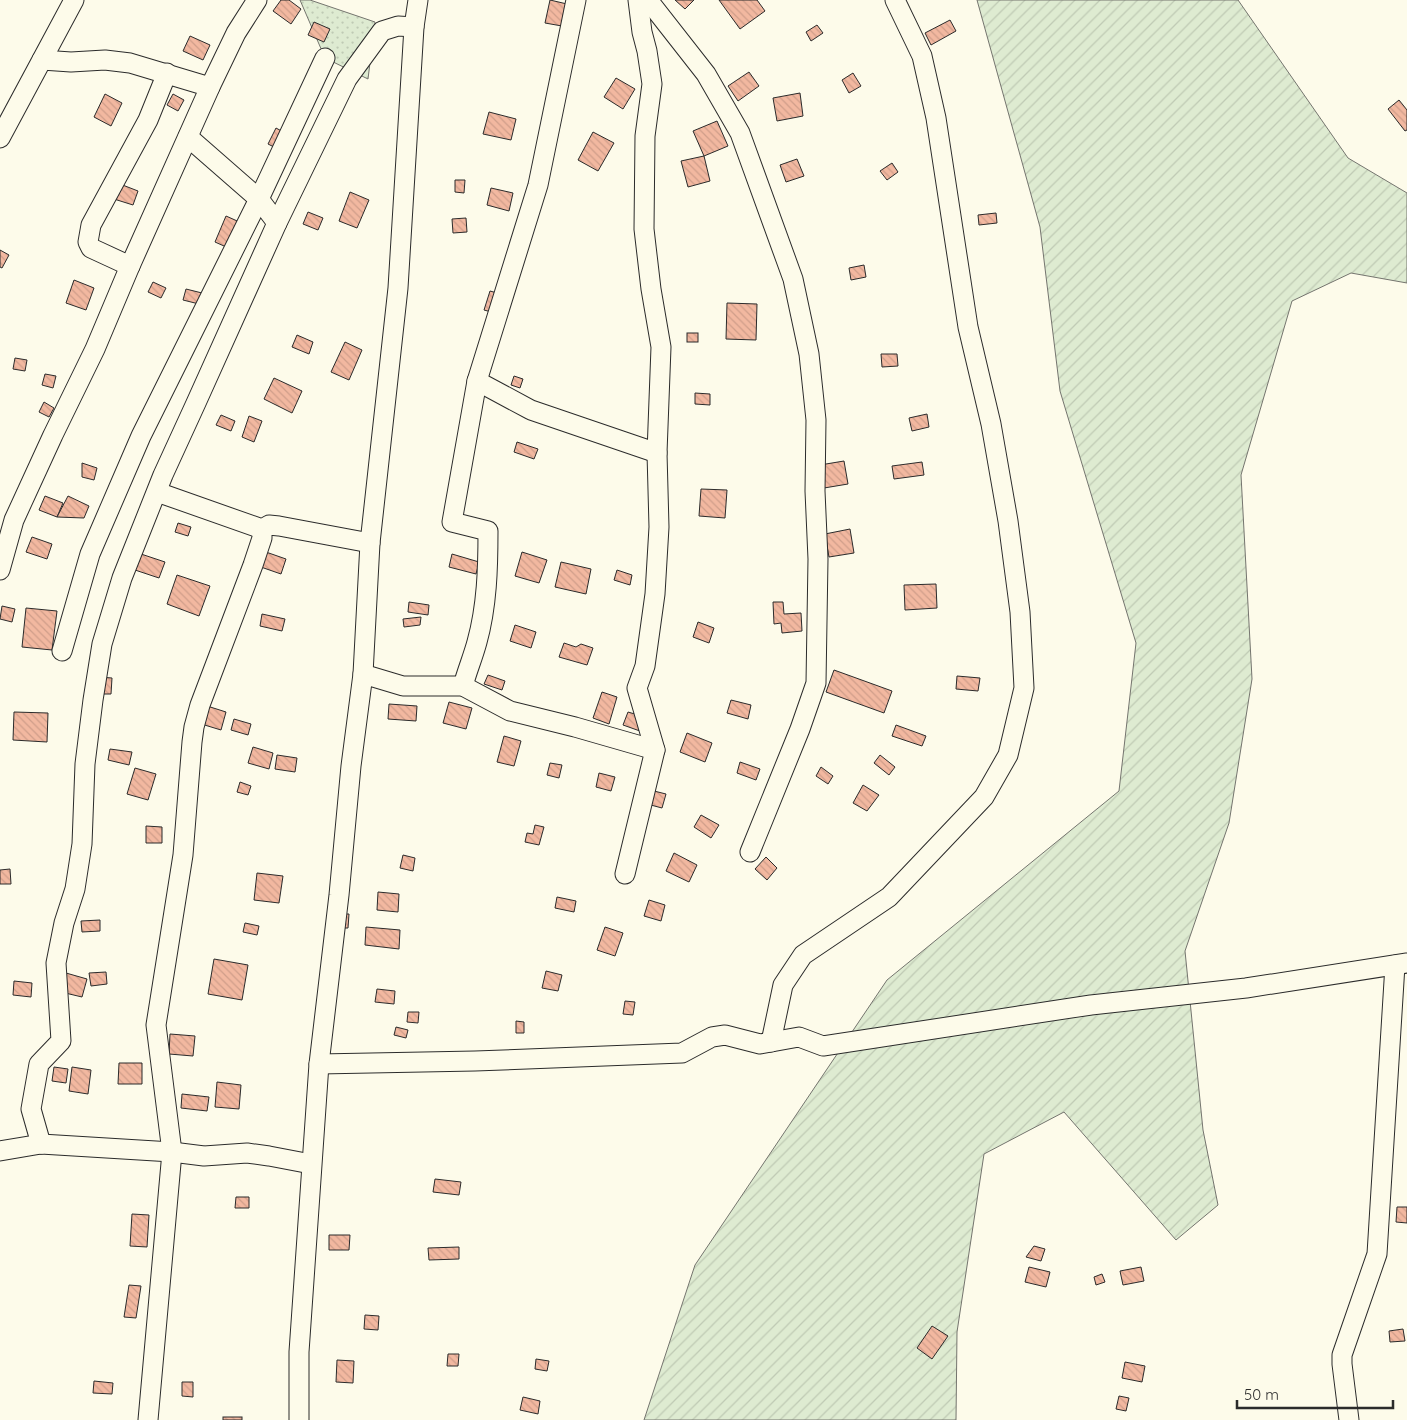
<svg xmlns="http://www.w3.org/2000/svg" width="1407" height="1420" font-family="Quicksand,sans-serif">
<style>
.grass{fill:url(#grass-dots);stroke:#74746e}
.garden{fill:url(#garden-furrows);stroke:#74746e}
.building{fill:url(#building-back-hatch);stroke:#2b2b2b}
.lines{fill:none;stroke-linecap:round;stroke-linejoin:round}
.street-casing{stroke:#2b2b2b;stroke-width:21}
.street{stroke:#fdfbea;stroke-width:19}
</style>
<defs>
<pattern id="grass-dots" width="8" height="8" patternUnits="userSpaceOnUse" patternTransform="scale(1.25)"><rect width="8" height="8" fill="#deebd1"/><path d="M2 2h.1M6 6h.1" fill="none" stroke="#bfcab4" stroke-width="1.8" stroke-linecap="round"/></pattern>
<pattern id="garden-furrows" width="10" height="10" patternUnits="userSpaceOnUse" patternTransform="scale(1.25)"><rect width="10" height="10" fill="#deebd1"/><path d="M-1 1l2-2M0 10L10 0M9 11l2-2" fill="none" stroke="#bfcab4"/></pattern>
<pattern id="building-back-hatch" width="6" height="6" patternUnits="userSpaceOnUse" patternTransform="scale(1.25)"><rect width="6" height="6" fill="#f2b8a0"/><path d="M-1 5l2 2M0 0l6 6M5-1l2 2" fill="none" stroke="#d09e8a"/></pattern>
</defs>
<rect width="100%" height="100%" fill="#fdfbea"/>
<polygon class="grass" points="300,0 310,0 375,22 368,79 325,58"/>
<polygon class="garden" points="977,0 1238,0 1348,158 1407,193 1407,283 1351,273 1292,301 1241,475 1252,679 1229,823 1185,951 1203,1130 1218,1205 1176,1240 1064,1112 984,1154 957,1332 956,1420 644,1420 695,1265 887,980 1119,791 1136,643 1060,391 1040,227"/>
<g class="building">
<polygon points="281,0 289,0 301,9 291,24 273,11"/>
<polygon points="550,0 567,4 562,26 545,23"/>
<polygon points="675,0 694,0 685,9"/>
<polygon points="719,0 757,0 765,11 740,29"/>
<polygon points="950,20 956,31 931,45 925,33"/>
<polygon points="314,22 330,29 324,42 308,35"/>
<polygon points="817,25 823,33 811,41 806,32"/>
<polygon points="190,36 210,45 203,60 183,51"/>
<polygon points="749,72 759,86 738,101 728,86"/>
<polygon points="853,73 861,86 849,93 842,80"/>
<polygon points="616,78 635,89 623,109 604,97"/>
<polygon points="800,93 803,116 777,121 773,98"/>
<polygon points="105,94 122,103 111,126 94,117"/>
<polygon points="173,94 184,100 178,111 167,105"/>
<polygon points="1399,100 1407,110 1407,130 1405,131 1388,109"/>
<polygon points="489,112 516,119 511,140 483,134"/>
<polygon points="717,121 728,146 704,156 693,131"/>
<polygon points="276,128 296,139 288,154 268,144"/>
<polygon points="593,132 614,143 598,171 578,160"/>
<polygon points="704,156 710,181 688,187 681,161"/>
<polygon points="797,159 804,176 786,182 780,165"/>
<polygon points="892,163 898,172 887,180 880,171"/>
<polygon points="455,180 465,180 464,193 455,192"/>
<polygon points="120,184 138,191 133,205 114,199"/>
<polygon points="491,188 513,193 509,211 487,205"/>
<polygon points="350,192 369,200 357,228 339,221"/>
<polygon points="308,212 323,218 318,230 303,224"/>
<polygon points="996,213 997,223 979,225 978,215"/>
<polygon points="226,216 244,224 233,250 215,242"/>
<polygon points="466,218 467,232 453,233 452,219"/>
<polygon points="0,250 9,255 2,268 0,267"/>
<polygon points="864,265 866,277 851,280 849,268"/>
<polygon points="74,280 94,288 86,310 66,303"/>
<polygon points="153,282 166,288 161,298 148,292"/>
<polygon points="186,289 202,293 199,304 183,300"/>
<polygon points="490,291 511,297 506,316 484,310"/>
<polygon points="727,303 757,304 756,340 726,339"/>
<rect x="687" y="333" width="11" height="9"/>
<polygon points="297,335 313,342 309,354 292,347"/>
<polygon points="345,342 362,350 349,380 331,372"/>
<polygon points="881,354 897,354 898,366 882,367"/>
<polygon points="15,358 27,360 25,371 13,369"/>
<polygon points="45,374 56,376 53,388 42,385"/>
<polygon points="514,376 523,379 520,388 511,385"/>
<polygon points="274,378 302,391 292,413 264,399"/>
<polygon points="695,393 710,394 710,405 695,404"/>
<polygon points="44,402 54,408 49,417 39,412"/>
<polygon points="927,414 929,427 912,431 909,418"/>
<polygon points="221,415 235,421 231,431 216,425"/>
<polygon points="249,416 262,421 254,442 242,437"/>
<polygon points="517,442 538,449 534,459 514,452"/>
<polygon points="844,461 848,484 824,488 820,465"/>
<polygon points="922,462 924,475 894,479 892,466"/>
<polygon points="82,463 97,468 94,480 82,477"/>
<polygon points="701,489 727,490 725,518 699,516"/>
<polygon points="45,496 63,503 57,517 39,510"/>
<polygon points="68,496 89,506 84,518 57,517"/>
<polygon points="178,523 191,527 188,536 175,532"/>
<polygon points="850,529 854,553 829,557 825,534"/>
<polygon points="32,537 52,544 47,559 26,552"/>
<polygon points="263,551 286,559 281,574 258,566"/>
<polygon points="522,552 547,560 539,583 515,576"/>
<polygon points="141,554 165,562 159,578 135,570"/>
<polygon points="452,554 479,562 476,574 449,567"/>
<polygon points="561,562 591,569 586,594 555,587"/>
<polygon points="617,570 632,575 630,585 614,580"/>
<polygon points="177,575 210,586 199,616 167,604"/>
<polygon points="936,584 937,608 905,610 904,585"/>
<polygon points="409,602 429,605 428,615 408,612"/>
<polygon points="773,602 783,602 784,614 801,613 802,631 782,633 781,623 774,624"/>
<polygon points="2,606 15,609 12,622 0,619"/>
<polygon points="26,608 57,611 52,650 22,647"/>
<polygon points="262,614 285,619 282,631 260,626"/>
<polygon points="421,617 420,625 404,627 403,619"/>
<polygon points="698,622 714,628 709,643 693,637"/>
<polygon points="515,625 536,632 531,648 510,641"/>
<polygon points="564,643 576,647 581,644 593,648 587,665 559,657"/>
<polygon points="834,670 892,691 884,713 826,692"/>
<polygon points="488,675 505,681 502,690 484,684"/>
<polygon points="957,676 980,678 978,691 956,689"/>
<polygon points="99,677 112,678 111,694 99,694"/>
<polygon points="602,692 617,697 609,724 593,718"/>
<polygon points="731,700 751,705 748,719 727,713"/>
<polygon points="449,702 472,708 466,729 443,723"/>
<polygon points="389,704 417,706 416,721 388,719"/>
<polygon points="204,705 226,712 221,730 198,723"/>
<polygon points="14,712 48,713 47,742 13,740"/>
<polygon points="628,712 645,717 640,731 623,725"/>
<polygon points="234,719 251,724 248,735 231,730"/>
<polygon points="896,725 926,736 922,746 892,736"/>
<polygon points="687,733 712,743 705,762 680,752"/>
<polygon points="504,736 521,741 514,766 497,762"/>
<polygon points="253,747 273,753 269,769 248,763"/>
<polygon points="110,749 132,752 129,765 108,760"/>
<polygon points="277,755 297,758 295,772 275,769"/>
<polygon points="880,755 895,767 889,775 874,763"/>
<polygon points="740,762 760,769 756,780 737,773"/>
<polygon points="550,763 562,765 559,778 547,775"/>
<polygon points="821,767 833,776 828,784 816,776"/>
<polygon points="135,768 156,774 148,800 127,794"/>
<polygon points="599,773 615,777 611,791 596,787"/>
<polygon points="240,782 251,786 248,795 237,792"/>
<polygon points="863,785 879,795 867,811 853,803"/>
<polygon points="650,790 666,794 662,808 647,804"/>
<polygon points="701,815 719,825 711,838 694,827"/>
<polygon points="535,825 544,827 539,845 525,842 527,833 533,834"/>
<polygon points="146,826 162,827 162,843 146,843"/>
<polygon points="674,853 697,865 689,882 666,871"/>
<polygon points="403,855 415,858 413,871 400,868"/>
<polygon points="766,857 777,868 767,880 755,869"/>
<polygon points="10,869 11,884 0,884 0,870"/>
<polygon points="257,873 283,876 279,903 254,900"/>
<polygon points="378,892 399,894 398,912 377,910"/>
<polygon points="557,897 576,901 574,912 555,908"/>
<polygon points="649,900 665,905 661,921 644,916"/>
<polygon points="341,914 349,914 348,928 340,928"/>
<polygon points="100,920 100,931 82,932 81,921"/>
<polygon points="245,923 259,926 257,935 243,932"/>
<polygon points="366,927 400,930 399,949 365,945"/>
<polygon points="605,927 623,933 615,956 597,950"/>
<polygon points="214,959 248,965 242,1000 208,994"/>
<polygon points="546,971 562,975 558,991 542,988"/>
<polygon points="106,972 107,984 91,986 89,973"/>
<polygon points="66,973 87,979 82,997 61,992"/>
<polygon points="14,981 32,983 31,997 13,995"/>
<polygon points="377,989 395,991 394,1004 375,1002"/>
<polygon points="625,1001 635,1002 633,1015 623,1014"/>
<polygon points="408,1012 419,1012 418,1023 407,1022"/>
<polygon points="516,1021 524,1022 524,1033 516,1033"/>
<polygon points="396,1027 408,1030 406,1038 394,1035"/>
<polygon points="170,1034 195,1036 193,1056 169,1054"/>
<polygon points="119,1063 142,1063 142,1084 118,1084"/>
<polygon points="54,1067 68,1069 66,1083 52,1081"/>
<polygon points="72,1067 91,1070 88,1094 69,1091"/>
<polygon points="217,1082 241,1085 239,1109 215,1107"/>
<polygon points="182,1094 209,1097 207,1111 181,1108"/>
<polygon points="435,1179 461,1182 459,1195 433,1192"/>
<polygon points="236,1197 249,1197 249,1208 235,1208"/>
<polygon points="1397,1207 1407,1207 1407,1223 1396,1222"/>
<polygon points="132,1214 149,1215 147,1247 130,1246"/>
<polygon points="329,1235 350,1235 349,1250 329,1250"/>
<polygon points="1034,1246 1045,1249 1041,1261 1026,1257"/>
<polygon points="459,1247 459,1259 429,1260 428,1248"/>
<polygon points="1029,1267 1050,1272 1046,1287 1025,1282"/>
<polygon points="1141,1267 1144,1281 1123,1285 1120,1271"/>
<polygon points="1102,1274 1105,1282 1096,1285 1094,1277"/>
<polygon points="129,1285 141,1286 136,1318 124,1317"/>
<polygon points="365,1315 379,1316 378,1330 364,1329"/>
<polygon points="932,1326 948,1336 932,1359 917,1348"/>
<polygon points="1403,1329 1405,1341 1390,1342 1389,1331"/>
<polygon points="448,1354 459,1354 458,1366 447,1366"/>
<polygon points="536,1359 549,1361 547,1371 535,1369"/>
<polygon points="337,1360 354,1361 353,1383 336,1382"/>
<polygon points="1125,1362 1145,1366 1142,1382 1122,1378"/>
<polygon points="94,1381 113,1383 112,1394 93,1393"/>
<polygon points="182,1382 193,1382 193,1397 182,1396"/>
<polygon points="1119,1396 1129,1398 1126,1411 1116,1409"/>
<polygon points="523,1397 540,1401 538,1414 520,1410"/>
<rect x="223" y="1417" width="19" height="3"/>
</g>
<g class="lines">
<defs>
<g id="street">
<polyline points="648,0 706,74 740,133 793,279 809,354 816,420 815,491 818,559 816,683 800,729 750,852"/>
<polyline points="42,60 71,62 105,60 130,63 210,87"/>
<polyline points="188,137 259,199 277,223"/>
<polyline points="0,138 74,0"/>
<polyline points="130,266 91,248 88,242 91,225 148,120 167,73"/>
<polyline points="477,381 531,410 657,453"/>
<polyline points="157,492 262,529 269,525 279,526 370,543"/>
<polyline points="0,570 14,520 53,435 95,349 130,266 210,87 236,33 257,0"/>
<polyline points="62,651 90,554 141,436 259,199 325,58"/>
<polyline points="363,674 403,686 463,686 510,711 575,727 655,750"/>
<path d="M 463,686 C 467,671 473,657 477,642 C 487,606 488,568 488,531 L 452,522 L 477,381 L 538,185 L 576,0"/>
<polyline points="625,874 655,750 637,688 645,666 655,594 659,527 657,453 661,347 651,289 644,229 645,136 652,84 647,51 642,32 638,0"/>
<polyline points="771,1042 783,985 803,955 889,897 984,797 1008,755 1024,688 1020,612 1008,521 991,424 968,327 936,118 922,56 895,0"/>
<polyline points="319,1064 475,1061 682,1053 712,1037 725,1035 760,1044 799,1037 823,1046 1091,1005 1246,988 1407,963"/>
<polyline points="41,1144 31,1109 39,1064 61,1041 56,963 64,923 75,889 82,844 85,764 93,700 102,644 122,578 163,475 196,403 277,223 347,79 382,31 398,26 414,27"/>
<polyline points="0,1151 41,1144 172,1152 204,1156 247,1153 269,1156 311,1164"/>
<polyline points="148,1420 172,1152 156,1025 183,855 192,742 194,727 200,705 253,565 262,538 262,529"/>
<polyline points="299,1420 299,1352 319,1064 339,895 351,766 363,674 370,543 398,288 414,27 418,0"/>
<polyline points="1349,1420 1342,1364 1342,1355 1377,1254 1395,965"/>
</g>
</defs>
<use href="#street" class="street-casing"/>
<use href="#street" class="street"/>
</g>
<path d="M1237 1400v8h156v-8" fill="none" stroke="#2b2b2b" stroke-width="2.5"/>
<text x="1244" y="1400" font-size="15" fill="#2b2b2b" stroke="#fdfbea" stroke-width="4" paint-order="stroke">50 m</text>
</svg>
